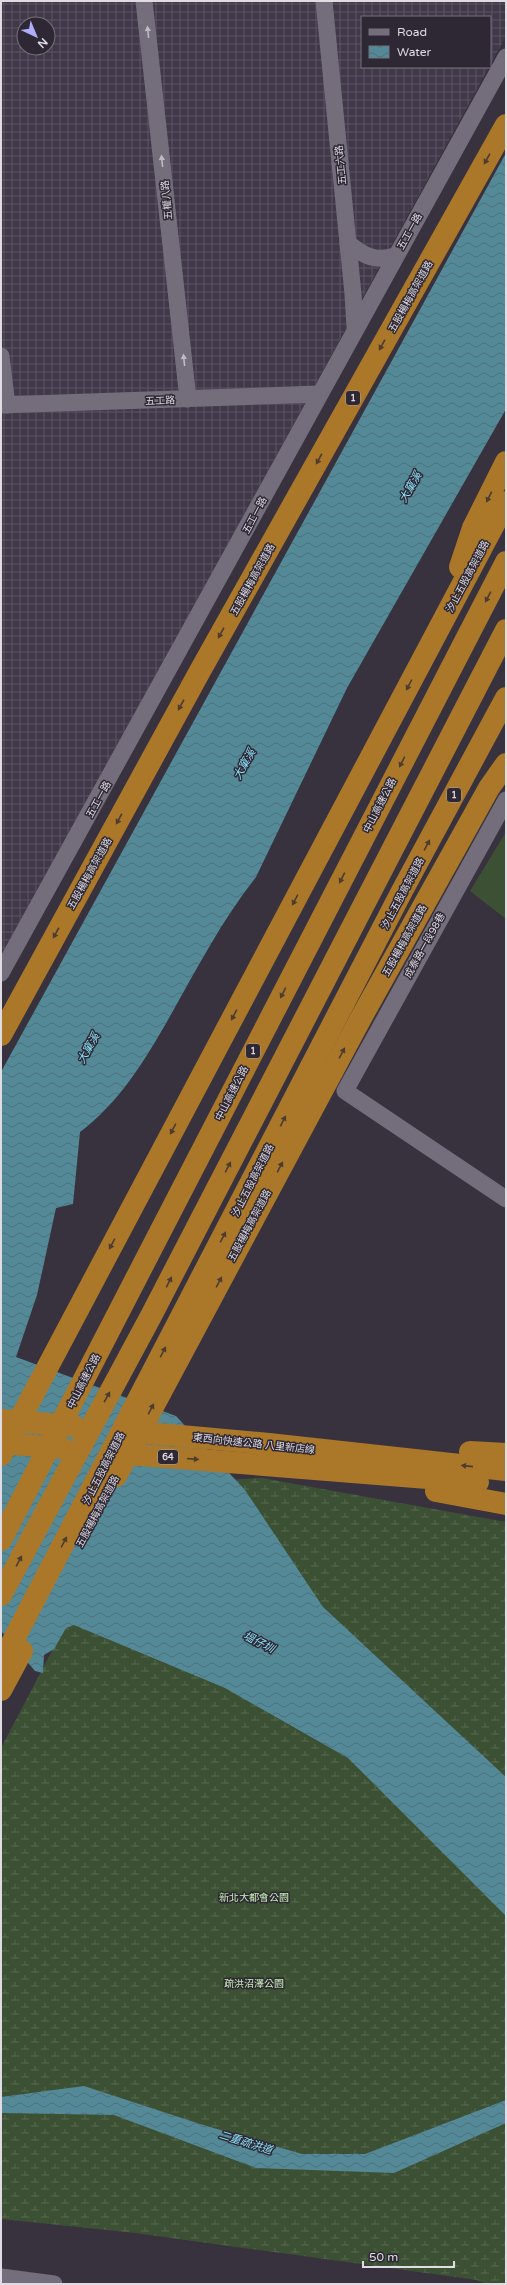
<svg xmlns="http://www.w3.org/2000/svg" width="507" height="2285" font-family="'Varela Round','Noto Sans TC',sans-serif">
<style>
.industrial{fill:url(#industrial-grid);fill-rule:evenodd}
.green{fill:#3c5034}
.wetland{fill:url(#wetland-marsh)}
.water{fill:url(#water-waves)}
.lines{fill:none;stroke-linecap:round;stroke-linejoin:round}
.minor{stroke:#746d7b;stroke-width:17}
.highway{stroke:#ab7729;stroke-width:22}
.oneway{fill:#bfbbc4}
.oneway2{fill:#4d3c31}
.labels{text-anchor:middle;stroke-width:3;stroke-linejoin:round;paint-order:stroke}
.shield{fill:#2e2834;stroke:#aaa6af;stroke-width:1}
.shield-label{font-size:9px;font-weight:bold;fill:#dfdce4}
.street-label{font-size:10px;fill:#dfdce4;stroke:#2e2834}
.park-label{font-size:10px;fill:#c6f1b5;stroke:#2e2834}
.water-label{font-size:11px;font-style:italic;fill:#8be3fb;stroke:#2e2834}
</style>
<defs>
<pattern id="industrial-grid" width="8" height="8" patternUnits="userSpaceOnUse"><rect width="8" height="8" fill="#41384a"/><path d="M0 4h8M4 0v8" fill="none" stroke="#5c5464"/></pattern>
<pattern id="wetland-marsh" width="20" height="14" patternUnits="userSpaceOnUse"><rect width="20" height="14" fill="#3c5034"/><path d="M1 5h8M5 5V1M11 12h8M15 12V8" fill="none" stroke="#586951"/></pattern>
<pattern id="water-waves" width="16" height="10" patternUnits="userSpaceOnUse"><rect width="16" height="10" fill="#548998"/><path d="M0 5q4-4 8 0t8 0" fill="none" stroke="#4e707b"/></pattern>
</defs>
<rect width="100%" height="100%" fill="#38323e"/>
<path class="industrial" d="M 1,1 L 506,1 L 506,36 L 490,65 L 490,17 L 362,17 L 362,67 L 489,67 L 1,959 ZM 24,24 L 48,24 L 48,48 L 24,48 Z"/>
<polygon class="green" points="506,832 506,919 470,891"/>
<polygon class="wetland" points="262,1478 506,1522 506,2284 485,2284 477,2280 135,2233 1,2219 1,1748 139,1485"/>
<g class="water">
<path d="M 506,153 L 506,409 L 347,688 L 256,877 C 222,920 196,970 169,1018 C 145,1060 119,1103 80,1132 L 73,1204 L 56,1208 L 37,1295 L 16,1357 L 176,1416 L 245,1490 L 323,1607 L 506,1777 L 506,1916 L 348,1758 L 225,1688 L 74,1625 L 66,1628 L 54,1649 L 44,1655 L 43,1673 L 35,1671 L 1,1631 L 1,1072 Z"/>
<polygon points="84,2086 200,2124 302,2154 365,2154 506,2100 506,2123 394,2173 256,2168 114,2115 1,2113 1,2097"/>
</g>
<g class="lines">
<g class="minor">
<polyline points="144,1 188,399"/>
<polyline points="324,1 353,294 355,327"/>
<path d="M 348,243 C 364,256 375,262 395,256"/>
<polyline points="1,356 7,405"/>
<polyline points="1,405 319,394"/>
<polyline points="506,800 345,1091 506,1199"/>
<polyline points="1,973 506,57"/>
<polyline points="1,2277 54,2284"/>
</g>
<g class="highway">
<polyline points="460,567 473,528 506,462"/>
<polyline points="1,1035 200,671 506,125"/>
<polyline points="1,1420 74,1426"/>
<polyline points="126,1431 269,1444 506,1470"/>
<polyline points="1,1443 62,1448"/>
<polyline points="470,1452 506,1454"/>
<polyline points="114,1453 478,1482"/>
<polyline points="1,1455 506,502"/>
<polyline points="116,1476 361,1018 489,788 506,764"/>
<polyline points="436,1491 506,1504"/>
<polyline points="1,1540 506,562"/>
<polyline points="1,1595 151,1316 506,630"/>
<polyline points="1,1664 402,891 506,698"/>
<polyline points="1,1690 22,1651"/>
</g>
</g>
<defs><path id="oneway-solid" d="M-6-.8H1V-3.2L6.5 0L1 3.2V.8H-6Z"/></defs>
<g class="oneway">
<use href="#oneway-solid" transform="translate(148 32) rotate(-96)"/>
<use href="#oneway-solid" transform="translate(162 161) rotate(-96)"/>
<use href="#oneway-solid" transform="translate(184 360) rotate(-96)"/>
</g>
<g class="oneway2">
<use href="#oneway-solid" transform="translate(487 159) rotate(119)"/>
<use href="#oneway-solid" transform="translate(382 345) rotate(119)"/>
<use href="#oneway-solid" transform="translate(319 459) rotate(119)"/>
<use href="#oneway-solid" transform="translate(489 497) rotate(116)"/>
<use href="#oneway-solid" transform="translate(488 597) rotate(118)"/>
<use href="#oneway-solid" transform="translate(221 633) rotate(119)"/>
<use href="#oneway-solid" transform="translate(409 685) rotate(118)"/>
<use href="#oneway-solid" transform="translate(181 705) rotate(119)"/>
<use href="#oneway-solid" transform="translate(402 762) rotate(117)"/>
<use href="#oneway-solid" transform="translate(119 819) rotate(119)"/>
<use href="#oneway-solid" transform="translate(427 845) rotate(-62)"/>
<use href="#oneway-solid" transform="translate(342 878) rotate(117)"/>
<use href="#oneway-solid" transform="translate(295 900) rotate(118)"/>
<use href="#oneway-solid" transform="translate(56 933) rotate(119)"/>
<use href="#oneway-solid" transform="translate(283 993) rotate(117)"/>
<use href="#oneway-solid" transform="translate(234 1015) rotate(118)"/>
<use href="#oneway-solid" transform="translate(342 1053) rotate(-62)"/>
<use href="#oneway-solid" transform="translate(283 1121) rotate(-63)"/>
<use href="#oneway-solid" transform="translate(173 1129) rotate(118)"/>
<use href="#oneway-solid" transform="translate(228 1167) rotate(-63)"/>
<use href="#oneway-solid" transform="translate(280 1167) rotate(-62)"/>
<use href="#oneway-solid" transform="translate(223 1237) rotate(-63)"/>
<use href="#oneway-solid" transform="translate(112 1244) rotate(118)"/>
<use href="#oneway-solid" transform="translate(169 1282) rotate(-63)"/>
<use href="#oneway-solid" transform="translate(219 1282) rotate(-62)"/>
<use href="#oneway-solid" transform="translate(163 1352) rotate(-63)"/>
<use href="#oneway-solid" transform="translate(107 1397) rotate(-61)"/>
<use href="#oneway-solid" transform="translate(151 1409) rotate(-62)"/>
<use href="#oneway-solid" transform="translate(193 1459) rotate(5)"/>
<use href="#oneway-solid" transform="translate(467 1466) rotate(-174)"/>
<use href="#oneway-solid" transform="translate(64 1542) rotate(-63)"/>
<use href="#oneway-solid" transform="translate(19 1561) rotate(-62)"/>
</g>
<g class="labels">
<g class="shield">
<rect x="346" y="391" width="14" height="14" rx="3"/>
<rect x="447" y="788" width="14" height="14" rx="3"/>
<rect x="246" y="1044" width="14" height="14" rx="3"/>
<rect x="158" y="1450" width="20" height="14" rx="3"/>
</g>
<g class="shield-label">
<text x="353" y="401">1</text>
<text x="454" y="798">1</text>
<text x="253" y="1054">1</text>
<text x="168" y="1460">64</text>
</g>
<g class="street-label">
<text transform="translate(340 165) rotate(-96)" y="4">五工六路</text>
<text transform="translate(166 200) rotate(-96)" y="4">五權八路</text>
<text transform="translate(409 231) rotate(-61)" y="4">五工一路</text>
<text transform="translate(410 296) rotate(-61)" y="4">五股楊梅高架道路</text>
<text transform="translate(160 400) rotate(-2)" y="4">五工路</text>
<text transform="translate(254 515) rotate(-62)" y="4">五工一路</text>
<text transform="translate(467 576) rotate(-62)" y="4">汐止五股高架道路</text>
<text transform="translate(252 579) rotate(-61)" y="4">五股楊梅高架道路</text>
<text transform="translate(98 799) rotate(-61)" y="4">五工一路</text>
<text transform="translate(379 805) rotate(-63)" y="4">中山高速公路</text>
<text transform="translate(89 873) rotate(-61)" y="4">五股楊梅高架道路</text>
<text transform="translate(402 893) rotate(-62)" y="4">汐止五股高架道路</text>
<text transform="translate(404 940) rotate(-61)" y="4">五股楊梅高架道路</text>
<text transform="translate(424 945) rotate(-61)" y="4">成泰路一段98巷</text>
<text transform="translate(231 1093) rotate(-63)" y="4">中山高速公路</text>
<text transform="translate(252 1180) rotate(-63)" y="4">汐止五股高架道路</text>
<text transform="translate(249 1225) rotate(-62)" y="4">五股楊梅高架道路</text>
<text transform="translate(83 1381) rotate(-63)" y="4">中山高速公路</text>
<text transform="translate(254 1443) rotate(6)" y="4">東西向快速公路 八里新店線</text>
<text transform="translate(103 1468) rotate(-63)" y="4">汐止五股高架道路</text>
<text transform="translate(97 1511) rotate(-62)" y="4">五股楊梅高架道路</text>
</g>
<g class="park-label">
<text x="254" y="1901">新北大都會公園</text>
<text x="254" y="1987">疏洪沼澤公園</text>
</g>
<g class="water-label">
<text transform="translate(410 487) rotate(-60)" y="4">大窠溪</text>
<text transform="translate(244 764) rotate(-61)" y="4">大窠溪</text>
<text transform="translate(88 1048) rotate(-61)" y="4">大窠溪</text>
<text transform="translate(259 1642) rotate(27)" y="4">塭仔圳</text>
<text transform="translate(246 2142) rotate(17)" y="4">二重疏洪道</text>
</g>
</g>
<rect width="507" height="2285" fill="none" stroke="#dfdce4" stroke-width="4"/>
<rect x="361" y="16" width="130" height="52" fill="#2e2834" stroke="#75707a"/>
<rect x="369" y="29" width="20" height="6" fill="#746d7b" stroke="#75707a"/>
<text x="397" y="36" font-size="12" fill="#dfdce4">Road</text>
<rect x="369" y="46" width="20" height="12" fill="url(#water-waves)" stroke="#75707a"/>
<text x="397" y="56" font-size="12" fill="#dfdce4">Water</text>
<g transform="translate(36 36) rotate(136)"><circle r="19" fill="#2e2834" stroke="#75707a"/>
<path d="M0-3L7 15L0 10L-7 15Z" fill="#b0aefa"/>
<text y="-6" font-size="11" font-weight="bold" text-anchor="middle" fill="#dfdce4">N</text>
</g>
<path d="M363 2261v6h91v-6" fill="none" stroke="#dfdce4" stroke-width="2"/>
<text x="369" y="2261" font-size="12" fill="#dfdce4" stroke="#2e2834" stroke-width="3" paint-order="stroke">50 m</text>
</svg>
